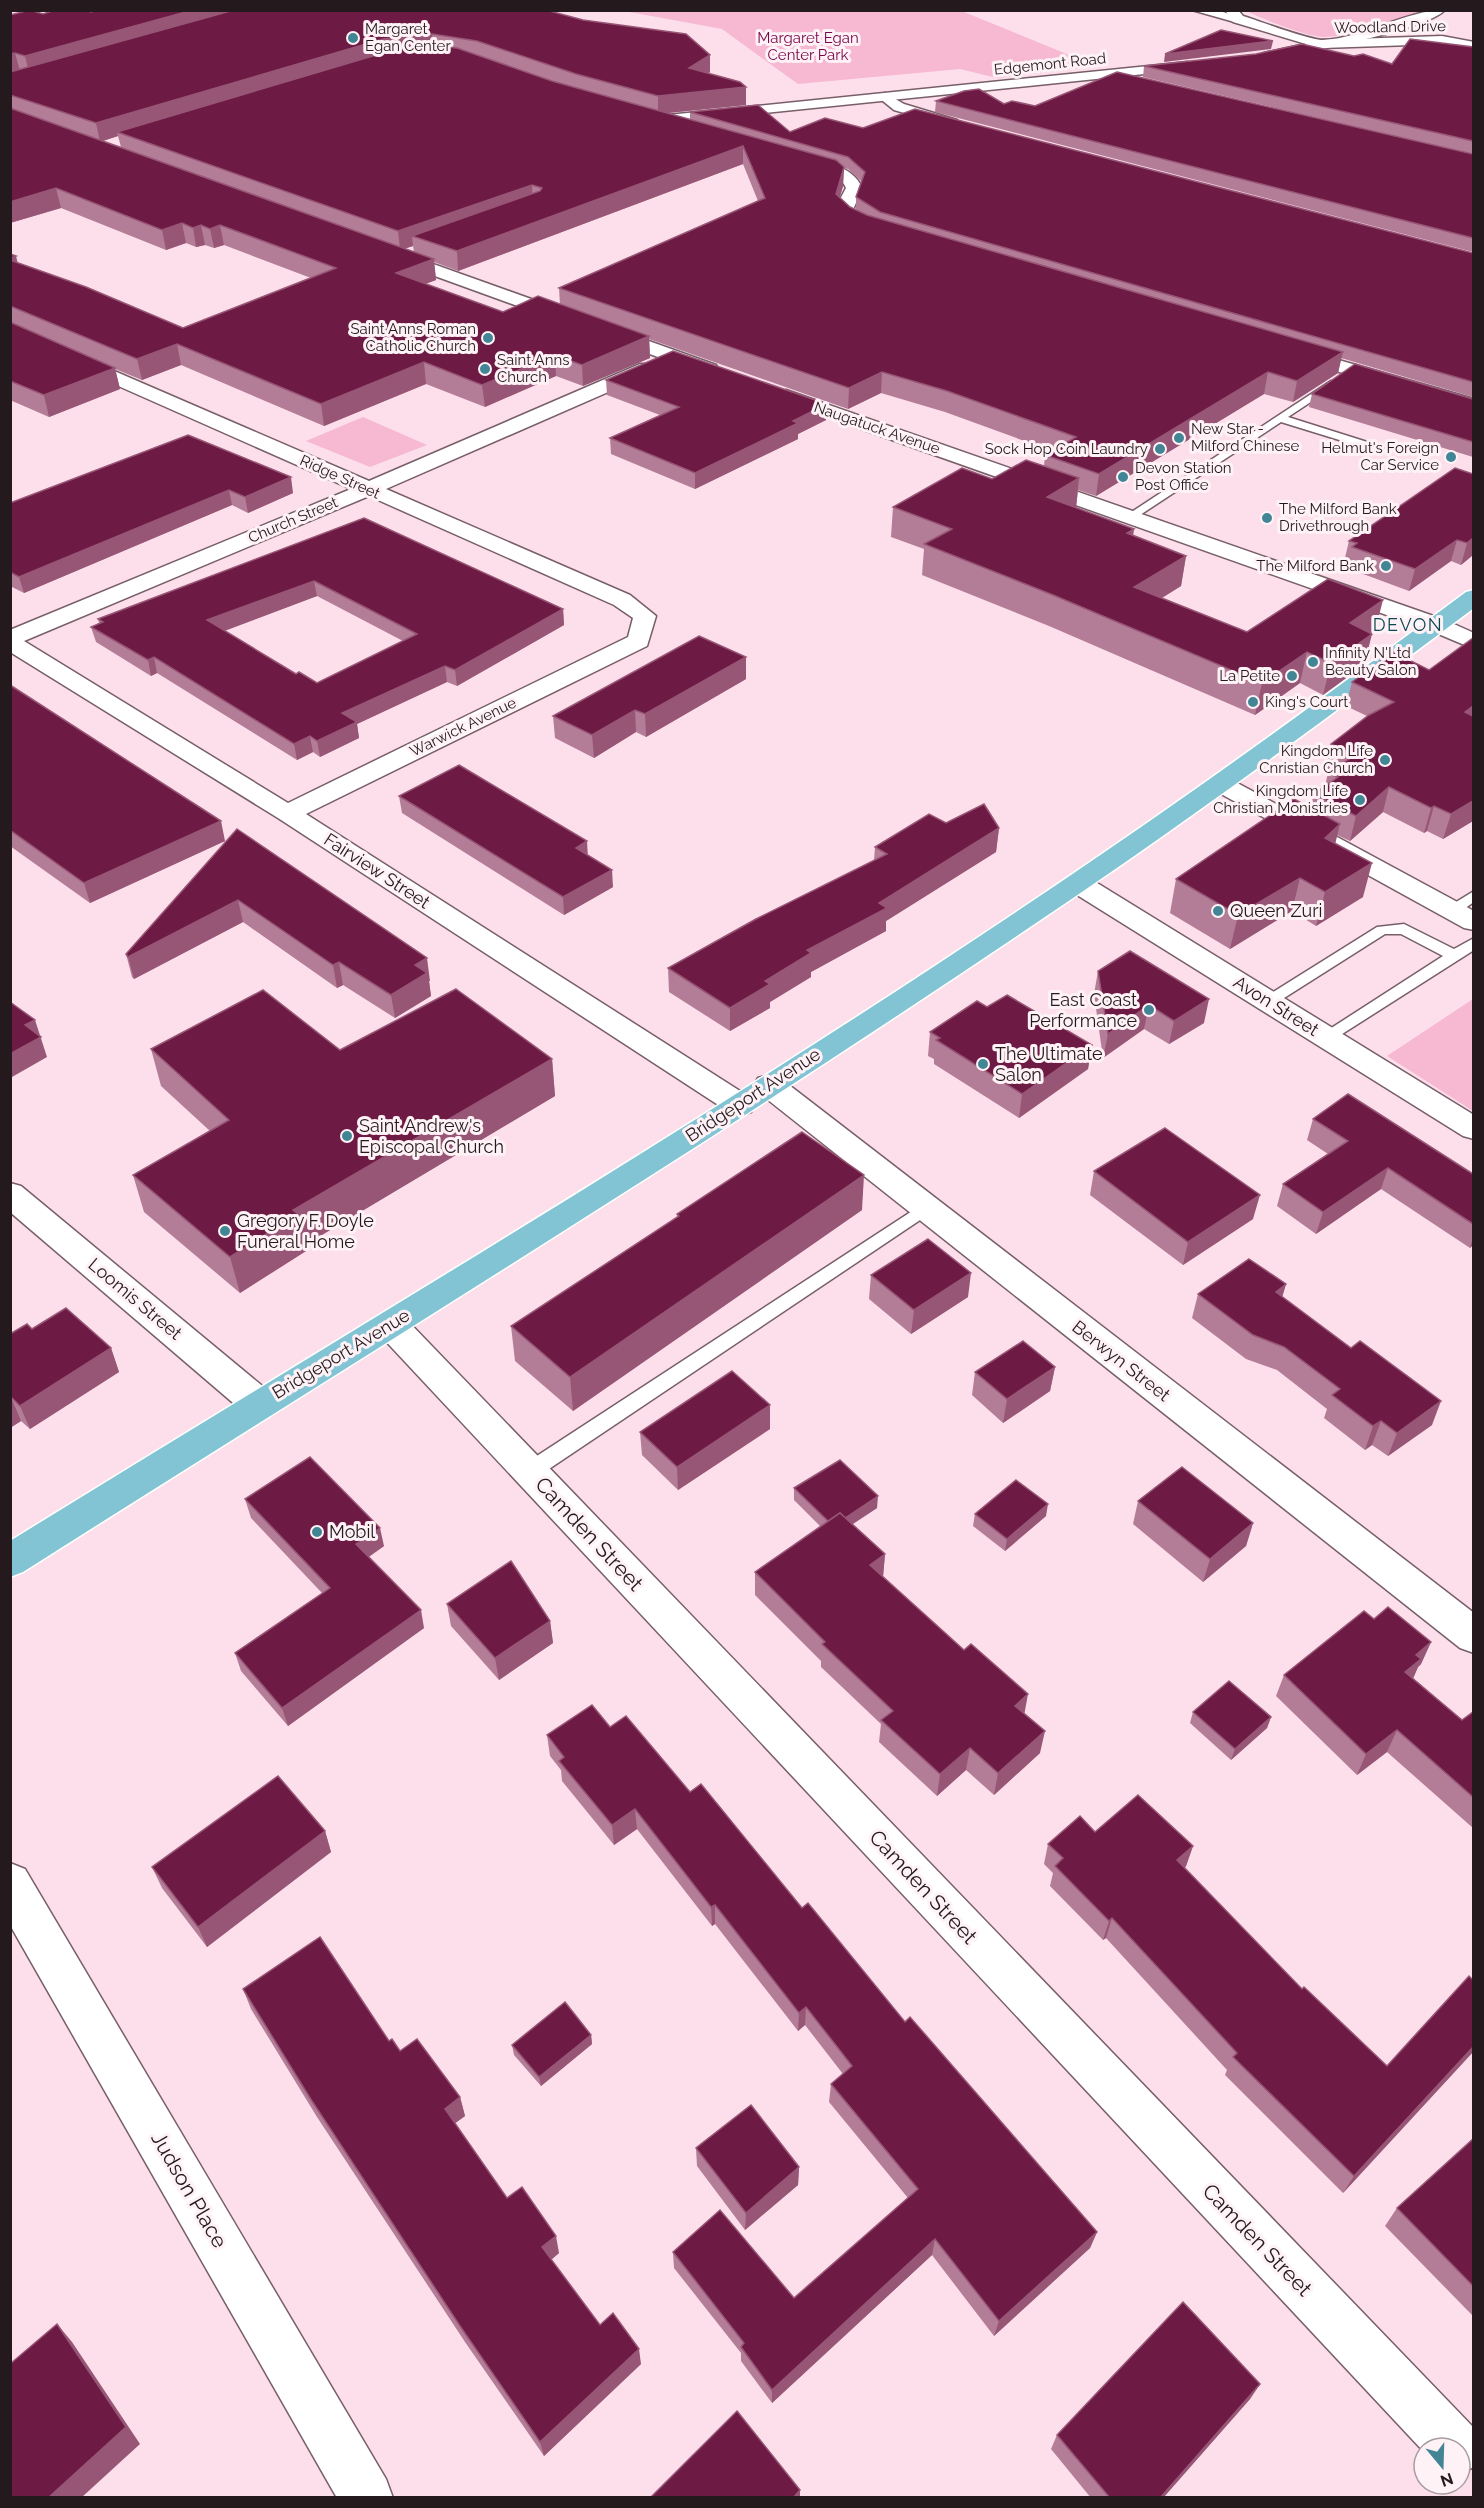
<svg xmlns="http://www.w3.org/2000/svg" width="1484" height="2508" font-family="Raleway,sans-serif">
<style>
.green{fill:#f7b8d1}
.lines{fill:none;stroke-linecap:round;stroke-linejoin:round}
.lane-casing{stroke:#775e68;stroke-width:3}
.street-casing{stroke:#775e68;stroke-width:3}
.secondary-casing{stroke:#775e68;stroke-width:3}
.primary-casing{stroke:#fff;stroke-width:3}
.lane{fill:#fff;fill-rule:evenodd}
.street{fill:#fff;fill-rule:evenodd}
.secondary{fill:#fff;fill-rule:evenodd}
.primary{fill:#82c4d3;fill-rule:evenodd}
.wall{fill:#b47d97;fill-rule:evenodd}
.shaded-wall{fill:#985676}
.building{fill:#6d1b44;stroke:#985676;stroke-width:1.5;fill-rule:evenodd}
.poi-dot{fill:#428595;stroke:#fef2f6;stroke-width:2}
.labels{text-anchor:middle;stroke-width:6;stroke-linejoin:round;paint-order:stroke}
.far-street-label{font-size:15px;fill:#241a1e;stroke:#fef2f6}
.far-poi-label{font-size:15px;fill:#241a1e;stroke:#fef2f6;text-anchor:start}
.far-park-label{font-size:15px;fill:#780548;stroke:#fef2f6}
.far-quarter-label{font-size:18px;letter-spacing:1.5px;fill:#0c4753;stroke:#fef2f6}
.street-label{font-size:18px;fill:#241a1e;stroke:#fef2f6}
.poi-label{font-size:18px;fill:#241a1e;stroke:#fef2f6;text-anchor:start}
.near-street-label{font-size:21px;fill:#241a1e;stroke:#fef2f6}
</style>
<rect width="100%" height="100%" fill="#fcdfea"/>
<g class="green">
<polygon points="624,11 966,11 964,12 1096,66 997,78 960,69 798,84 722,29"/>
<path d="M 1247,11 L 1427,11 C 1407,20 1344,38 1322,37 C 1305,36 1262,19 1247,11 Z"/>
<polygon points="363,417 427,445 370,467 306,441"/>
<polygon points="1473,999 1473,1111 1387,1056"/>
</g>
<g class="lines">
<defs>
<g id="lane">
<polygon points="1331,381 1336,384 1335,386 1288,417 1383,447 1383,451 1375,451 1281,422 1134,519 1124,517"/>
<polygon points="1474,891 1474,902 1458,913 1448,913 1446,910 1448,907"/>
<polygon points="1404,924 1454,949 1474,938 1474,950 1328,1043 1322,1042 1320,1038 1322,1034 1443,956 1401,934 1385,934 1273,1005 1267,1006 1259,1001 1377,927"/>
<polygon points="926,1202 935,1208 932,1212 537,1477 530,1479 523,1477 520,1471 523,1465"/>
</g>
<g id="street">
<polygon points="1192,10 1217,10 1244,19 1238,23"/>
<polygon points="1442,36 1474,42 1474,50 1442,44 1322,48 1315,44 1322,40"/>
<polygon points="885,93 904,104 957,120 959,123 952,127 894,110 878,97"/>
<path d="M 801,156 C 822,162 853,165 862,188 L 853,210 C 862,218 876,221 884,230 L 882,233 C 867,237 850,224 839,214 L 838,203 L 846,188 C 840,171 811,168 796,164 L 793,161 L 796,158 Z"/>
<path d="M 10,326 L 369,481 L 640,364 L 654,364 L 656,368 L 654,372 L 386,489 L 630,595 L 656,616 L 647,646 L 306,814 L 751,1098 L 755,1105 L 751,1112 L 740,1115 L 729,1112 L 278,818 L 10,652 L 10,630 L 351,489 L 10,338 ZM 369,496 L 614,605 L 633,618 L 628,637 L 288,803 L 24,641 Z"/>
<polygon points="1297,348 1474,399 1474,411 1291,358 1288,354"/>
<polygon points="1221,776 1230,779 1474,911 1474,930 1464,928 1212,789 1208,784 1212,779"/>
<polygon points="1079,876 1089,878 1474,1115 1474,1139 1463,1136 1069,890 1066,884 1069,878"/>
<polygon points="769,1075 780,1078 1474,1613 1474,1653 1460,1648 758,1092 754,1085 758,1078"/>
<polygon points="10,1183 21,1186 272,1394 277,1404 272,1414 259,1418 246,1414 10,1212"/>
<polygon points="391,1312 403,1316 1474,2428 1474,2467 1460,2473 1460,2448 1424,2448 1424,2452 379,1334 374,1325 379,1316"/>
<polygon points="10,1863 25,1869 386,2479 393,2498 337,2498 10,1925"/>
</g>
<g id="secondary">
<path d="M 1225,10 L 1238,10 L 1243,16 C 1259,21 1310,40 1323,40 C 1364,38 1406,10 1445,10 C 1425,31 1303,52 1269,60 L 1262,56 L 1264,53 L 1306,44 L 1233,22 Z"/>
<polygon points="1188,62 1195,66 1193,69 658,124 635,118 633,115 640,111 658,116"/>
<polygon points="394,250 716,365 718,369 709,375 702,373 388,259 386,255 388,251"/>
<polygon points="786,390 1445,620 1474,633 1474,649 1429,630 779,400 776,396"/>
</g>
<path id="primary" d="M 1474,590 L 1474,608 C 1359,694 1245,779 1127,861 C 767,1109 393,1337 23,1572 L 10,1577 L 10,1541 C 379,1313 754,1093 1112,847 C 1232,765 1349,679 1466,592 Z"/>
</defs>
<use href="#lane" class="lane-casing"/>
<use href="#street" class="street-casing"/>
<use href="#secondary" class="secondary-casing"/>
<use href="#primary" class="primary-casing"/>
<use href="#lane" class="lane"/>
<use href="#street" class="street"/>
<use href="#secondary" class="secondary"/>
<use href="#primary" class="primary"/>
</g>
<g class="wall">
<path d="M 546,10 L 710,72 L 708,73 L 746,105 L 667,113 L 690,119 L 690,112 L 790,132 L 863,128 L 1473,253 L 1473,397 L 1341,358 L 1338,373 L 1293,402 L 1264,394 L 1096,496 L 1078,490 L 1076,508 L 1134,529 L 1133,536 L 1186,556 L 1181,586 L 1162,598 L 1247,632 L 1375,631 L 1372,633 L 1364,665 L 1323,695 L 1300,683 L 1255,715 L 1049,626 L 922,575 L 924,549 L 891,537 L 893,507 L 992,479 L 1044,466 L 1045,455 L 1052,451 L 945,412 L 881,393 L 848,409 L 649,339 L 650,358 L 583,386 L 556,376 L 485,407 L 426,384 L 324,426 L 181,365 L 142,380 L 115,369 L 120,389 L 49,417 L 10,400 L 10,254 L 18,263 L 183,328 L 311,278 L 224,245 L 214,248 L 205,245 L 196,247 L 186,243 L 166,250 L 61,208 L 10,223 L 10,15 L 91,12 ZM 118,136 L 121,147 L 102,141 ZM 743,164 L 758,201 L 559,288 L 560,305 L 503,312 L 425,284 L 436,280 L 434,262 L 458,271 ZM 844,168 L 848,169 L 861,181 L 856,197 L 856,209 L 860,211 L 850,207 L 840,197 L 843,186 ZM 413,246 L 414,252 L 404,249 Z"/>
<polygon points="1473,47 1473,154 1143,77 1144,66 1392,64"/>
<polygon points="936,101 1035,106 1473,154 1473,252 935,112"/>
<polygon points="606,380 826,420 798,434 798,439 695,489 611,454 610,438 660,415 607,395"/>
<polygon points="1312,394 1473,399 1473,457 1309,407"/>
<polygon points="188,435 293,493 248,513 232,505 24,593 10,586 10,503"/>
<polygon points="1473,474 1473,555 1461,565 1451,561 1409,591 1347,568 1348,563 1344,562 1349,541"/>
<path d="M 364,518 L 563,609 L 564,625 L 457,686 L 447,682 L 357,724 L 359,738 L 320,757 L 313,752 L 297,760 L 157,673 L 151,676 L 96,642 L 91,627 L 99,623 L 98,619 ZM 317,596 L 403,641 L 317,683 L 296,674 L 224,631 Z"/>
<polygon points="1393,652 1473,821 1443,839 1427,831 1424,833 1383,812 1350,841 1337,835 1335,843 1363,897 1316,926 1292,911 1230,949 1170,913 1176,879 1310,808 1314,794 1325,786 1328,773 1331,771 1325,768 1331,744 1367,716 1346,706 1352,682"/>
<polygon points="746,679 646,737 636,732 594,758 555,738 553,716"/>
<polygon points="10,685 225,841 90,903 10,846"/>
<polygon points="399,796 588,855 613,887 564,915 402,813"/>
<polygon points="946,823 999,828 996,852 886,921 886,931 811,972 811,977 770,1002 770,1008 730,1031 669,992 668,968 874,860 875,847"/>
<polygon points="237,829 430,981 429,981 431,996 395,1018 343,985 337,988 243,922 134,979 132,977 126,954"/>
<polygon points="1098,971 1204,1023 1169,1044 1144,1029 1103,1058 1094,994"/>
<polygon points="987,1007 1092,1045 1088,1069 1019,1118 934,1064 934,1059 928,1056 930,1032"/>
<polygon points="151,1049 340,1050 552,1059 555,1096 305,1245 306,1251 240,1293 144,1212 133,1175 210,1131 161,1086"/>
<polygon points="1313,1119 1473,1174 1473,1245 1470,1248 1381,1189 1316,1234 1277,1206 1283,1184 1328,1154 1307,1140"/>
<polygon points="1094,1171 1253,1219 1183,1265 1090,1195"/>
<polygon points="862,1210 573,1411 515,1361 511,1326 677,1217 677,1214"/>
<polygon points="871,1275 968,1297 911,1334 869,1299"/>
<polygon points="1286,1284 1282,1297 1432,1425 1388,1456 1372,1445 1365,1450 1324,1418 1327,1409 1277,1370 1246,1359 1192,1318 1198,1294"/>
<polygon points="32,1329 111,1348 119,1372 30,1429 21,1421 10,1428 10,1334"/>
<polygon points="1055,1367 1050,1391 1003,1423 972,1395 975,1372"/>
<polygon points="770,1405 770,1429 678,1490 642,1455 640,1432"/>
<polygon points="794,1488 877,1508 852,1524 885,1554 883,1577 1024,1714 1040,1753 994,1795 966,1770 937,1796 879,1742 881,1724 821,1667 821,1661 755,1595 755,1572 820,1526 794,1500"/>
<polygon points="245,1499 384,1546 369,1557 424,1628 288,1726 241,1671 235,1653 322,1593 251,1518"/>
<polygon points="1138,1501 1253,1523 1246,1546 1203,1582 1133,1524"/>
<polygon points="975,1514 1046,1516 1005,1551 973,1526"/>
<polygon points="447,1604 550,1621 553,1643 499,1680 451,1626"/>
<polygon points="1374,1619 1431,1642 1421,1664 1418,1667 1413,1678 1462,1720 1473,1712 1473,1828 1387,1752 1357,1775 1276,1696 1284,1675"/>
<polygon points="1193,1712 1271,1717 1267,1728 1231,1760 1190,1723"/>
<polygon points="610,1727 690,1792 802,1908 1097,2232 1090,2248 994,2336 932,2255 772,2403 741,2361 741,2353 674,2268 673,2252 794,2298 908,2198 829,2102 831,2084 843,2074 805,2025 798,2031 715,1924 712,1926 637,1829 614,1845 562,1781 561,1770 550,1756 547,1735"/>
<polygon points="325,1831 331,1852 207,1947 162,1888 152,1867"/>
<polygon points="1095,1832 1193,1846 1186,1866 1185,1868 1302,1989 1387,2066 1473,2052 1343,2193 1225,2075 1227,2070 1106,1938 1103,1940 1050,1886 1053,1873 1044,1864 1048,1844"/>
<polygon points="243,1989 389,2041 460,2097 465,2116 455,2123 507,2198 559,2253 551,2260 600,2325 641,2364 544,2456 465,2342 317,2117 251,2009"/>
<polygon points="591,2035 592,2044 541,2086 514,2055 512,2045"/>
<polygon points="1473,2139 1473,2316 1385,2226 1397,2208"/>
<polygon points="696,2148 799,2167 798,2185 745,2230 697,2166"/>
<polygon points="1260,2384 1250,2399 1163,2498 1091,2498 1051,2449 1057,2435"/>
</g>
<g class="shaded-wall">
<polygon points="193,10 257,10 29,73 25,56"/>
<polygon points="432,34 434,51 117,132 118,136 100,142 96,123 383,39"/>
<polygon points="1273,41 1271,49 1164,62 1165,54"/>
<polygon points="15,53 20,71 10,73 10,54"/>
<polygon points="710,55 710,72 689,85 689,68"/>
<polygon points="746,87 746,105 658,114 658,96"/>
<polygon points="743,146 743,164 458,271 457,251"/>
<polygon points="844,167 843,186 835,213 836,194"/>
<polygon points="532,185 533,204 412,236 413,246 400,250 398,231"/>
<polygon points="56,188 61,208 10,223 10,202"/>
<polygon points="182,223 186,243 166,250 162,230"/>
<polygon points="201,225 205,245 196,247 193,228"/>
<polygon points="220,225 224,245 214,248 210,229"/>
<polygon points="16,256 21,276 10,268 10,258"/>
<polygon points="434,259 436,280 399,294 396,273"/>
<polygon points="649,336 650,358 583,386 582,365"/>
<polygon points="177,344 181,365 142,380 137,359"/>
<polygon points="1343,352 1338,373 1293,402 1297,381"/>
<polygon points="555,355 556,376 485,407 482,385"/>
<polygon points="424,362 426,384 324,426 321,404"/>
<polygon points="115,368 120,389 49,417 44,395"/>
<polygon points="882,372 881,393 848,409 849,388"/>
<polygon points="1268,372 1264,394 1096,496 1099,474"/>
<polygon points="827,404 826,420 798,434 798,439 695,489 695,473 793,421"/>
<polygon points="291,477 293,493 248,513 245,497"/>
<polygon points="1079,478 1076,508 1047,497"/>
<polygon points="229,490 232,505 24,593 19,577"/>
<polygon points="1134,529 1129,559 1127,533"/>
<polygon points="1473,538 1473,555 1461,565 1467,543"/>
<polygon points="1457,540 1451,561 1409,591 1415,569"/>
<polygon points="1186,556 1181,586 1129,618 1134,587"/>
<polygon points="314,581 317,596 211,636 207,620"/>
<polygon points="1383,600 1375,631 1342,654 1350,623"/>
<polygon points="563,609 564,625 457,686 455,670"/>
<polygon points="1372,634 1364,665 1323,695 1331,663"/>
<polygon points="1307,652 1300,683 1255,715 1262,683"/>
<polygon points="154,657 157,673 151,676 148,660"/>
<polygon points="746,657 746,679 646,737 645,714"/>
<polygon points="445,666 447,682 357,724 359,738 320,757 317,741 342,713"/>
<polygon points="1473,706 1473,725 1465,712"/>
<polygon points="635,710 636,732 594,758 592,735"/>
<polygon points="310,736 313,752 297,760 294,744"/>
<polygon points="1389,787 1383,812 1350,841 1356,816"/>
<polygon points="1473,801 1473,821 1443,839 1451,814"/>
<polygon points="1434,806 1427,831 1424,833 1431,808"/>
<polygon points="221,821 225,841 90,903 84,883"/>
<polygon points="1340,824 1332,857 1325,838"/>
<polygon points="999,828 996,852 886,921 886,931 811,972 811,977 770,1002 770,1008 730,1031 730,1008 765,981 807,950 879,903"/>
<polygon points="587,841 588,859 576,848"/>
<polygon points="1372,863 1363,897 1316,926 1325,892"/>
<polygon points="612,870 613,887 564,915 563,897"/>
<polygon points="1300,878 1292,911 1230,949 1238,915"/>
<polygon points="238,900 243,922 134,979 128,957"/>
<polygon points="427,958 430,981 429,981 431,996 395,1018 391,995 415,965"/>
<polygon points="339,962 343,985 337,988 333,965"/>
<polygon points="1209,999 1204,1023 1169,1044 1174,1021"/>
<polygon points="1149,1005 1144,1029 1103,1058 1108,1034"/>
<polygon points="35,1020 47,1057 12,1077 10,1072 10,1054 25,1025"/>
<polygon points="1092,1045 1088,1069 1019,1118 1022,1094"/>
<polygon points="552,1059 555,1096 305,1245 306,1251 240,1293 230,1257 293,1210"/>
<polygon points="1388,1168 1381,1189 1316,1234 1323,1212"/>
<polygon points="864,1175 862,1210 573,1411 570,1377"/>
<polygon points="1260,1195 1253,1219 1183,1265 1188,1242"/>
<polygon points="1473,1238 1473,1245 1470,1248"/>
<polygon points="971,1273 968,1297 911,1334 914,1310"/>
<polygon points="1286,1284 1279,1308 1276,1292"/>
<polygon points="111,1348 119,1372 30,1429 20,1406"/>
<polygon points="1055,1367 1050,1391 1003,1423 1007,1399"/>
<polygon points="11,1397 21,1421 10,1428 10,1398"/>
<polygon points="1441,1401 1432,1425 1388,1456 1397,1433"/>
<polygon points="770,1405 770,1429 678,1490 677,1467"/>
<polygon points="1381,1421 1372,1445 1365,1450 1373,1426"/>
<polygon points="878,1496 877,1508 832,1538 832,1526"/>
<polygon points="1048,1504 1046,1516 1005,1551 1007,1539"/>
<polygon points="1253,1523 1246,1546 1203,1582 1210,1559"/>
<polygon points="380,1528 384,1546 361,1562 356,1544"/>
<polygon points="885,1554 883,1577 870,1565"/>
<polygon points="421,1610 424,1628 288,1726 282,1708"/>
<polygon points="550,1621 553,1643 499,1680 495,1658"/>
<polygon points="1431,1642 1421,1664 1418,1667 1412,1681 1405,1672 1416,1655"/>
<polygon points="1028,1694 1024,1716 1015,1706"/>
<polygon points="1271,1717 1267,1728 1231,1760 1235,1749"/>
<polygon points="1397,1730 1387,1752 1357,1775 1366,1754"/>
<polygon points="1045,1731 1040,1753 994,1795 998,1773"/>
<polygon points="970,1748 966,1770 937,1796 940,1774"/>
<polygon points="635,1809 637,1829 614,1845 612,1825"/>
<polygon points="325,1831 331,1852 207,1947 198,1927"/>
<polygon points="1193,1846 1186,1866 1171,1880 1177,1860"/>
<polygon points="715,1905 715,1924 712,1926 711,1907"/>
<polygon points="1112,1918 1106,1938 1103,1940 1109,1921"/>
<polygon points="806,2007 805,2025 798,2031 799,2013"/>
<polygon points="591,2035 592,2044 541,2086 539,2077"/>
<polygon points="1473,2047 1473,2052 1343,2193 1354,2176"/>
<polygon points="460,2097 465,2116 450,2127 445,2109"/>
<polygon points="799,2167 798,2185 745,2230 746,2213"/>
<polygon points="1097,2232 1090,2248 994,2336 999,2321"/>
<polygon points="556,2236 559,2253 546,2264 542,2247"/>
<polygon points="935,2239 932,2255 772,2403 772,2390"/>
<polygon points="57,2324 72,2342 140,2444 81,2498 48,2498"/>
<polygon points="639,2349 641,2364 544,2456 540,2442"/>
<polygon points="1260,2384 1250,2399 1163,2498 1160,2498"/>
<polygon points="800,2490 800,2498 793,2498"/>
</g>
<g class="building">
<polygon points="30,10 43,14 55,10 86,10 91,12 98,10 193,10 25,56 15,53 10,54 10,15"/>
<polygon points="234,10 546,10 583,20 686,34 710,55 689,68 740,82 746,87 658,96 576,74 477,41 432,34 383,39 96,123 10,95 10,72"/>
<polygon points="1221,30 1273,41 1165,54"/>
<polygon points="1410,39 1473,47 1473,141 1144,66 1256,54 1302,44 1354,56 1363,54 1392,64"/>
<polygon points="419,44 457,48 552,81 836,160 844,167 836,194 850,207 867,215 1343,352 1297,381 1268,372 1099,474 1045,455 1076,437 947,391 882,372 849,388 559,288 765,198 743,146 457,251 412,236 540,191 542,188 532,185 398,231 117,132 393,50"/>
<polygon points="1117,72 1473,154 1473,238 936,101 964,91 979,89 1004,104 1012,101 1035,106"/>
<polygon points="758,105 790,132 825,118 863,128 915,109 1473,253 1473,382 880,212 856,197 865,172 848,157 690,112"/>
<polygon points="10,108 434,259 396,273 503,312 538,296 649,336 582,365 555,355 482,385 424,362 321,404 177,344 137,359 10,306 10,260 86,287 183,328 336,268 220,225 210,229 201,225 193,228 182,223 162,230 56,188 10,202"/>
<polygon points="10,254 16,256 10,258"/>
<polygon points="10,322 115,368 44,395 10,381"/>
<polygon points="673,351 827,404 793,421 798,423 695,473 610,438 679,407 606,380"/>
<polygon points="1355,364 1473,399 1473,442 1312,394"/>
<polygon points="188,435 291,477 245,497 229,490 19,577 10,572 10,503"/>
<polygon points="1026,460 1079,478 1047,497 1134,529 1127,533 1186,556 1134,587 1247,632 1328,579 1383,600 1350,623 1372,634 1331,663 1307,652 1262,683 1053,595 924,544 952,529 893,507 962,468 992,479"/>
<polygon points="1455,468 1473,474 1473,538 1467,543 1457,540 1415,569 1352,547 1357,543 1349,541"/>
<path d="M 364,518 L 563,609 L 455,670 L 445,666 L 342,713 L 357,722 L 317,741 L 310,736 L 294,744 L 154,657 L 148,660 L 91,627 L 103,622 L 98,619 ZM 314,581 L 417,634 L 317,683 L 299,672 L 296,674 L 207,620 Z"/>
<polygon points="699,636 746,657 645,714 635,710 592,735 553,716"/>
<polygon points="1473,638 1473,706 1465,712 1473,716 1473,801 1451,814 1434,806 1431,808 1389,787 1356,816 1314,794 1338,777 1328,773 1355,755 1331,744 1369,715 1394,702 1352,682 1393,652 1429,670"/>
<polygon points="10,685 221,821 84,883 10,830"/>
<polygon points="459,765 587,841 576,848 612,870 563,897 399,796"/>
<polygon points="1294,799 1340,824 1325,838 1372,863 1325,892 1300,878 1238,915 1176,879"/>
<polygon points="984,804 999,828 879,903 887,908 807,950 811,953 765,981 770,984 730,1008 668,968 756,919 887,854 875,847 929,814 946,823"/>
<polygon points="237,829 427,958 415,965 427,973 391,995 339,962 333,965 238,900 128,957 126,954"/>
<polygon points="1130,951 1209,999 1174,1021 1149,1005 1108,1034 1098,971"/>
<polygon points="456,989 552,1059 293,1210 298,1214 230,1257 133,1175 229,1120 151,1049 263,990 340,1050"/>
<polygon points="1007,995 1092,1045 1022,1094 936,1040 940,1038 930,1032 977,1001 987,1007"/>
<polygon points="10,1002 35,1020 25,1025 41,1037 10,1054"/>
<polygon points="1348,1094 1473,1174 1473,1224 1388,1168 1323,1212 1283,1184 1348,1141 1313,1119"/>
<polygon points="1165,1128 1260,1195 1188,1242 1094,1171"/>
<polygon points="802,1132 864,1175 570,1377 511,1326 679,1216 677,1214"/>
<polygon points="928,1239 971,1273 914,1310 871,1275"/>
<polygon points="1249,1259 1286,1284 1276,1292 1351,1348 1360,1341 1441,1401 1397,1433 1381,1421 1373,1426 1332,1395 1340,1389 1284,1347 1253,1335 1198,1294"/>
<polygon points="66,1308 111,1348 20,1406 11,1397 10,1398 10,1334 27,1324 32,1329"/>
<polygon points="1023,1341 1055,1367 1007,1399 975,1372"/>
<polygon points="732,1371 770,1405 677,1467 640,1432"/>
<polygon points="310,1457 380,1528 356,1544 421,1610 282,1708 235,1653 330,1588 245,1499"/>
<polygon points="840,1460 878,1496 845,1518 840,1513 828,1521 794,1488"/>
<polygon points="1182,1467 1253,1523 1210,1559 1138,1501"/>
<polygon points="1016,1480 1048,1504 1007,1539 975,1514"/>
<polygon points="840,1513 885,1554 870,1565 964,1650 971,1644 1028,1694 1015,1706 1045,1731 998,1773 970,1748 940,1774 881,1720 893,1711 822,1644 825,1642 755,1572"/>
<polygon points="511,1561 550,1621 495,1658 447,1604"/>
<polygon points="1388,1607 1431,1642 1416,1655 1421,1659 1405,1672 1462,1720 1473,1712 1473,1797 1397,1730 1366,1754 1284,1675 1364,1611 1374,1619"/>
<polygon points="1229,1681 1271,1717 1235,1749 1193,1712"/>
<polygon points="592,1705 610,1727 626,1716 690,1792 701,1784 802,1908 808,1903 905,2022 910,2017 1097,2232 999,2321 935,2239 772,2390 741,2347 744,2343 673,2252 720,2210 794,2298 918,2189 831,2084 852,2066 806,2007 799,2013 715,1905 711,1907 635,1809 612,1825 559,1761 564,1757 547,1735"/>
<polygon points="278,1776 325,1831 198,1927 152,1867"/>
<polygon points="1138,1795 1193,1846 1177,1860 1302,1989 1304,1987 1387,2066 1469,1976 1473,1980 1473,2047 1354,2176 1233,2057 1237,2053 1112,1918 1109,1921 1055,1866 1063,1858 1048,1844 1080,1816 1095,1832"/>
<polygon points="320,1937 389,2041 392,2039 400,2051 417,2039 460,2097 445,2109 507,2198 522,2187 556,2236 542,2247 600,2325 613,2313 639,2349 540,2442 460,2326 310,2098 243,1989"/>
<polygon points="565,2002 591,2035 539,2077 512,2045"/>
<polygon points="751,2105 799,2167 746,2213 696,2148"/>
<polygon points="1473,2139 1473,2286 1397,2208"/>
<polygon points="1183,2302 1260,2384 1160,2498 1110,2498 1057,2435"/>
<polygon points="57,2324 126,2427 48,2498 10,2498 10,2364"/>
<polygon points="737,2411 800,2490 793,2498 650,2498"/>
</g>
<g class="poi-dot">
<circle cx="353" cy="38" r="6"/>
<circle cx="488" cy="338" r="6"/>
<circle cx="485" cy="369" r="6"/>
<circle cx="1179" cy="438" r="6"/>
<circle cx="1160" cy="449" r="6"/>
<circle cx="1451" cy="457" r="6"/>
<circle cx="1123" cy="477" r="6"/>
<circle cx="1267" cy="518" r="6"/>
<circle cx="1386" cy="566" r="6"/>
<circle cx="1313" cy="662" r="6"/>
<circle cx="1292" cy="676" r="6"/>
<circle cx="1253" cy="702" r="6"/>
<circle cx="1385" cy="760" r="6"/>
<circle cx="1360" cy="800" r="6"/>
<circle cx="1218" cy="911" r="6"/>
<circle cx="1149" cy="1010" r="6"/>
<circle cx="983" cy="1064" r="6"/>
<circle cx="347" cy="1136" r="6"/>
<circle cx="225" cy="1231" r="6"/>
<circle cx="317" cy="1532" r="6"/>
</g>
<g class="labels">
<g class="far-street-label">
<text transform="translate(1390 27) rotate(-1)" y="5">Woodland Drive</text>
<text transform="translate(1050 64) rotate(-6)" y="5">Edgemont Road</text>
<text transform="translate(877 428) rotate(19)" y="5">Naugatuck Avenue</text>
<text transform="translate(340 477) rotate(24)" y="5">Ridge Street</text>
<text transform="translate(293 520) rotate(-23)" y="5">Church Street</text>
<text transform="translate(463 727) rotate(-26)" y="5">Warwick Avenue</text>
</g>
<g class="far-poi-label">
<text x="365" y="34">Margaret<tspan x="365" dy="17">Egan Center</tspan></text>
<text x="476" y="334" text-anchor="end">Saint Anns Roman<tspan x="476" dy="17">Catholic Church</tspan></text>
<text x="497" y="365">Saint Anns<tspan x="497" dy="17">Church</tspan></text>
<text x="1191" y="434">New Star -<tspan x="1191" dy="17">Milford Chinese</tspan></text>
<text x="1439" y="453" text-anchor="end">Helmut's Foreign<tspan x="1439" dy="17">Car Service</tspan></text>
<text x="1148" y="454" text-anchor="end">Sock Hop Coin Laundry</text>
<text x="1135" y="473">Devon Station<tspan x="1135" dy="17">Post Office</tspan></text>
<text x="1279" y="514">The Milford Bank<tspan x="1279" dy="17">Drivethrough</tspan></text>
<text x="1374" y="571" text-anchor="end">The Milford Bank</text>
<text x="1325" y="658">Infinity N'Ltd<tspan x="1325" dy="17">Beauty Salon</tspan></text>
<text x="1280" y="681" text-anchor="end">La Petite</text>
<text x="1265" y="707">King's Court</text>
<text x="1373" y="756" text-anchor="end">Kingdom Life<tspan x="1373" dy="17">Cnristian Church</tspan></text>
<text x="1348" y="796" text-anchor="end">Kingdom Life<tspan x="1348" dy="17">Christian Monistries</tspan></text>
</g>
<g class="far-park-label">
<text x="808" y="43">Margaret Egan<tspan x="808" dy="17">Center Park</tspan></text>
</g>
<g class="far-quarter-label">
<text x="1408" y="631">DEVON</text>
</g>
<g class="street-label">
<text transform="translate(377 871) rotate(33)" y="6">Fairview Street</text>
<text transform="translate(1276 1006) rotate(32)" y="6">Avon Street</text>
<text transform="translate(753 1095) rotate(-33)" y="6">Bridgeport Avenue</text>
<text transform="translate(135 1299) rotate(40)" y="6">Loomis Street</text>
<text transform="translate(341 1354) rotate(-31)" y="6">Bridgeport Avenue</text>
<text transform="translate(1121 1361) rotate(38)" y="6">Berwyn Street</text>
</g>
<g class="poi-label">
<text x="1230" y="917">Queen Zuri</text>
<text x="1137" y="1006" text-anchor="end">East Coast<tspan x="1137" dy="21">Performance</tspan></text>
<text x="995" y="1060">The Ultimate<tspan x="995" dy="21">Salon</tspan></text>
<text x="359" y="1132">Saint Andrew's<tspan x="359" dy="21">Episcopal Church</tspan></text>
<text x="237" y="1227">Gregory F. Doyle<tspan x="237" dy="21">Funeral Home</tspan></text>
<text x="329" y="1538">Mobil</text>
</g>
<g class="near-street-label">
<text transform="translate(589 1534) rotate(47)" y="7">Camden Street</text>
<text transform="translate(923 1887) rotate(47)" y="7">Camden Street</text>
<text transform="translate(189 2190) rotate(60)" y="7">Judson Place</text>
<text transform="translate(1257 2240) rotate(46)" y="7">Camden Street</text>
</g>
</g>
<rect width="1484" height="2508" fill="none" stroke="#241a1e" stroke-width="24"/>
<g transform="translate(1442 2466) rotate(161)"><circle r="28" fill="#fef2f6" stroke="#a79ca0" stroke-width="1.5"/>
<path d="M0-4.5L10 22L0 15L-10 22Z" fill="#428595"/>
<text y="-9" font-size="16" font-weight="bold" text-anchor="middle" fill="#241a1e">N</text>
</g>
</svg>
